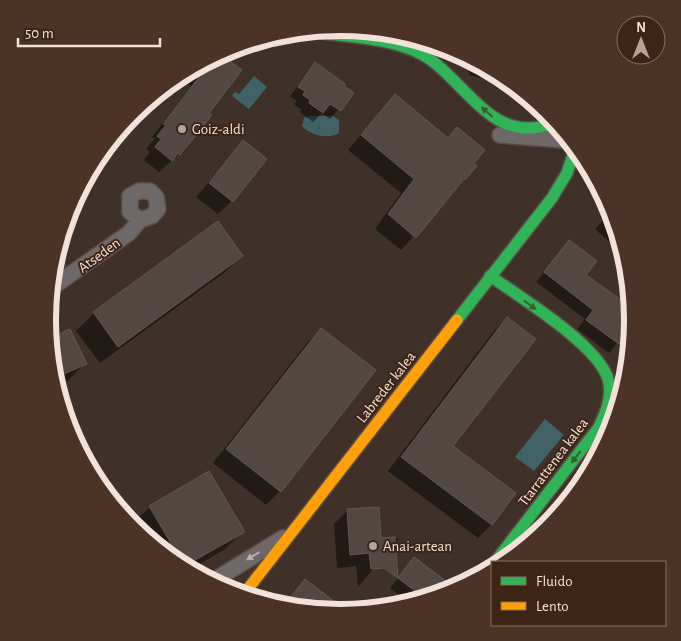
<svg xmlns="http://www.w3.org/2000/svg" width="681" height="641" font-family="'Alegreya Sans',sans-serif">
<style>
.water{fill:#406267}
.shadow{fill:#0007}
.building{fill:#534841;stroke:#635751}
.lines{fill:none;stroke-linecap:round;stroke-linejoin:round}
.street-casing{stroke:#5a4e46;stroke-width:18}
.fast-casing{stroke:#5a4e46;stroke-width:14}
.slow-casing{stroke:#5a4e46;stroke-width:14}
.street{stroke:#6f6868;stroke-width:15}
.fast{stroke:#30b455;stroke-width:11}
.slow{stroke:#ff9f0a;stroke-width:11}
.oneway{fill:#385e2f}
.oneway2{fill:#beb1ac}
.poi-dot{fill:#b4a49b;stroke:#3d2415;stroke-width:2}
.labels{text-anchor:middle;stroke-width:4;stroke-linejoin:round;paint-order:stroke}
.poi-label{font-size:15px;fill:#f3e2d9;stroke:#3d2415;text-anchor:start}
.street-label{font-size:15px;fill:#f3e2d9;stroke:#3d2415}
.rim{fill:none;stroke:#f3e2d9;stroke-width:6}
</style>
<rect width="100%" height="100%" fill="#3f3128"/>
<g class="water">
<polygon points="254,76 267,87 249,109 232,96 235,92 239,94"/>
<path d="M 310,116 L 333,116 L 339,120 L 339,133 C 328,140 310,135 302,126 L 304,118 Z"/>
<polygon points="545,419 564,435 534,471 515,457"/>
</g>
<g class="shadow">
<polygon points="456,52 490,75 486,79 469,75 471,63 455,60"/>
<polygon points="220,56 240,70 208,114 210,116 179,154 159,172 144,160 150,152 146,149 155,138 152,137 191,86 183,80"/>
<polygon points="316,64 352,93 330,119 322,113 313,122 300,112 302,110 294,104 297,101 290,96"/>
<polygon points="395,96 447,138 457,129 472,163 465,179 401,250 375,229 401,193 348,150"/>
<polygon points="138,110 136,114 126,125 134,113"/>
<polygon points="243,142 232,201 218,214 196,197"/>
<polygon points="612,211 620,252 595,229"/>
<polygon points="218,223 241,256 224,273 100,363 76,331 94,313"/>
<polygon points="569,242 585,275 631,309 633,323 609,353 577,329 585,319 536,282"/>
<polygon points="507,318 451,446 492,524 478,538 388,471 493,332"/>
<polygon points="321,329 375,371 280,491 266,505 213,463 307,343"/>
<polygon points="69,330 85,363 68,381 60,384 51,337"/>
<polygon points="150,507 243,531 225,549 193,568 134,528 132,524"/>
<polygon points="348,510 380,539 399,538 358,587 356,566 337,568 334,524"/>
<polygon points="414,559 445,583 437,594 406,600 390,588"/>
<polygon points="305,581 340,613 285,602"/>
</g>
<g class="building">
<polygon points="221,55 242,70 209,113 212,115 180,155 178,153 172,161 155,147 161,139 157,136 166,125 163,124 202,73 198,70"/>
<polygon points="315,62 345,84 344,86 354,93 341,111 330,104 323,113 309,103 310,100 303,95 305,91 298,87"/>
<polygon points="395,94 448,138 457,127 485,150 474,163 477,166 465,180 464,179 416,238 388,214 414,179 361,135"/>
<polygon points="243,140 267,159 233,202 209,183"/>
<polygon points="218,221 243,256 118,347 93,312"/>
<polygon points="569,240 597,261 586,275 631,307 632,326 619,344 586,320 593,310 544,272"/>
<polygon points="507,317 536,339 453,446 516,493 492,525 401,457"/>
<polygon points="321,328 376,370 281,492 226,449"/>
<polygon points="70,329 87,364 59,376 51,337"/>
<polygon points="209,471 245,532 188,564 180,559 149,506"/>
<polygon points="379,507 381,538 395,537 398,578 384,568 371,569 369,553 350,555 347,509"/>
<polygon points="414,557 447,582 438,594 423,597 398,578"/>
<polygon points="305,579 348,612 340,614 286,603"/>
</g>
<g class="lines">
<defs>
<g id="street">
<polyline points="500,135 565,140"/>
<polyline points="54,286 129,233 140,220 152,216 158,209 156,197 150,191 139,191 130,196 130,212 140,220"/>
<polyline points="213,581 283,538"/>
</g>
<g id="fast">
<path d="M 318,32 C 351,38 393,38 423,55 C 459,75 485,131 531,128 C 539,128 547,125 554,123"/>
<path d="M 490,276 C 520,297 598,345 608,379 C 613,396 606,412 599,427 L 495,562"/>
<polyline points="457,320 552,198 567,173 574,152"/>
</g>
<polyline id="slow" points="244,594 457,320"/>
</defs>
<use href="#street" class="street-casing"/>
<use href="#fast" class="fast-casing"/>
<use href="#slow" class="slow-casing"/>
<use href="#street" class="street"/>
<use href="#fast" class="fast"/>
<use href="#slow" class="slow"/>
</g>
<defs><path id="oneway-solid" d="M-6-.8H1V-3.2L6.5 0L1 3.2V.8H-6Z" transform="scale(1.25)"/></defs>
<g class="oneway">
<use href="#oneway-solid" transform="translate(487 112) rotate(-138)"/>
<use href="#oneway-solid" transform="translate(530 305) rotate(37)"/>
<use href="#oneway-solid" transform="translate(576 457) rotate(128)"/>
</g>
<use class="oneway2" href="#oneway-solid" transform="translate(253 556) rotate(149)"/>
<g class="poi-dot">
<circle cx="182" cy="129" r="5"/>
<circle cx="373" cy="546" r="5"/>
</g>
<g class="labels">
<g class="poi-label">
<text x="192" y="134">Goiz-aldi</text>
<text x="383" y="551">Anai-artean</text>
</g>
<g class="street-label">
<text transform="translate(99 255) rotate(-36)" y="5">Atseden</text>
<text transform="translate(386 387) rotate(-52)" y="5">Labreder kalea</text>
<text transform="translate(553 462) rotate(-53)" y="5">Ttarrattenea kalea</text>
</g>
</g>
<path d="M0 0H681V641H0ZM56 320a284 284 0 1 1 568 0a284 284 0 1 1-568 0Z" fill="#4c3325" fill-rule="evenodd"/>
<path class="rim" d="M56 320a284 284 0 1 1 568 0a284 284 0 1 1-568 0Z"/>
<rect x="491" y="561" width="175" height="65" fill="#3d2415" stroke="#867063"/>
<rect x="501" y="577" width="25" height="8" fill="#30b455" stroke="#867063"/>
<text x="536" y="586" font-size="15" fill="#f3e2d9">Fluido</text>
<rect x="501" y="602" width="25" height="8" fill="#ff9f0a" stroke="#867063"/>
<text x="536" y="611" font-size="15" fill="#f3e2d9">Lento</text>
<g transform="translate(641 40)"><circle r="24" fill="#3d2415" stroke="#867063"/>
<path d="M0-4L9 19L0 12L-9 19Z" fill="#b4a49b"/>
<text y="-8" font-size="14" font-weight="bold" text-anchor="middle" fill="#f3e2d9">N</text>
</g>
<path d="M18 38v8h142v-8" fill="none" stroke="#f3e2d9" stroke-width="2.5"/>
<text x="25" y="38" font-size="15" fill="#f3e2d9" stroke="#3d2415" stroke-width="4" paint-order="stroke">50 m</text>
</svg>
